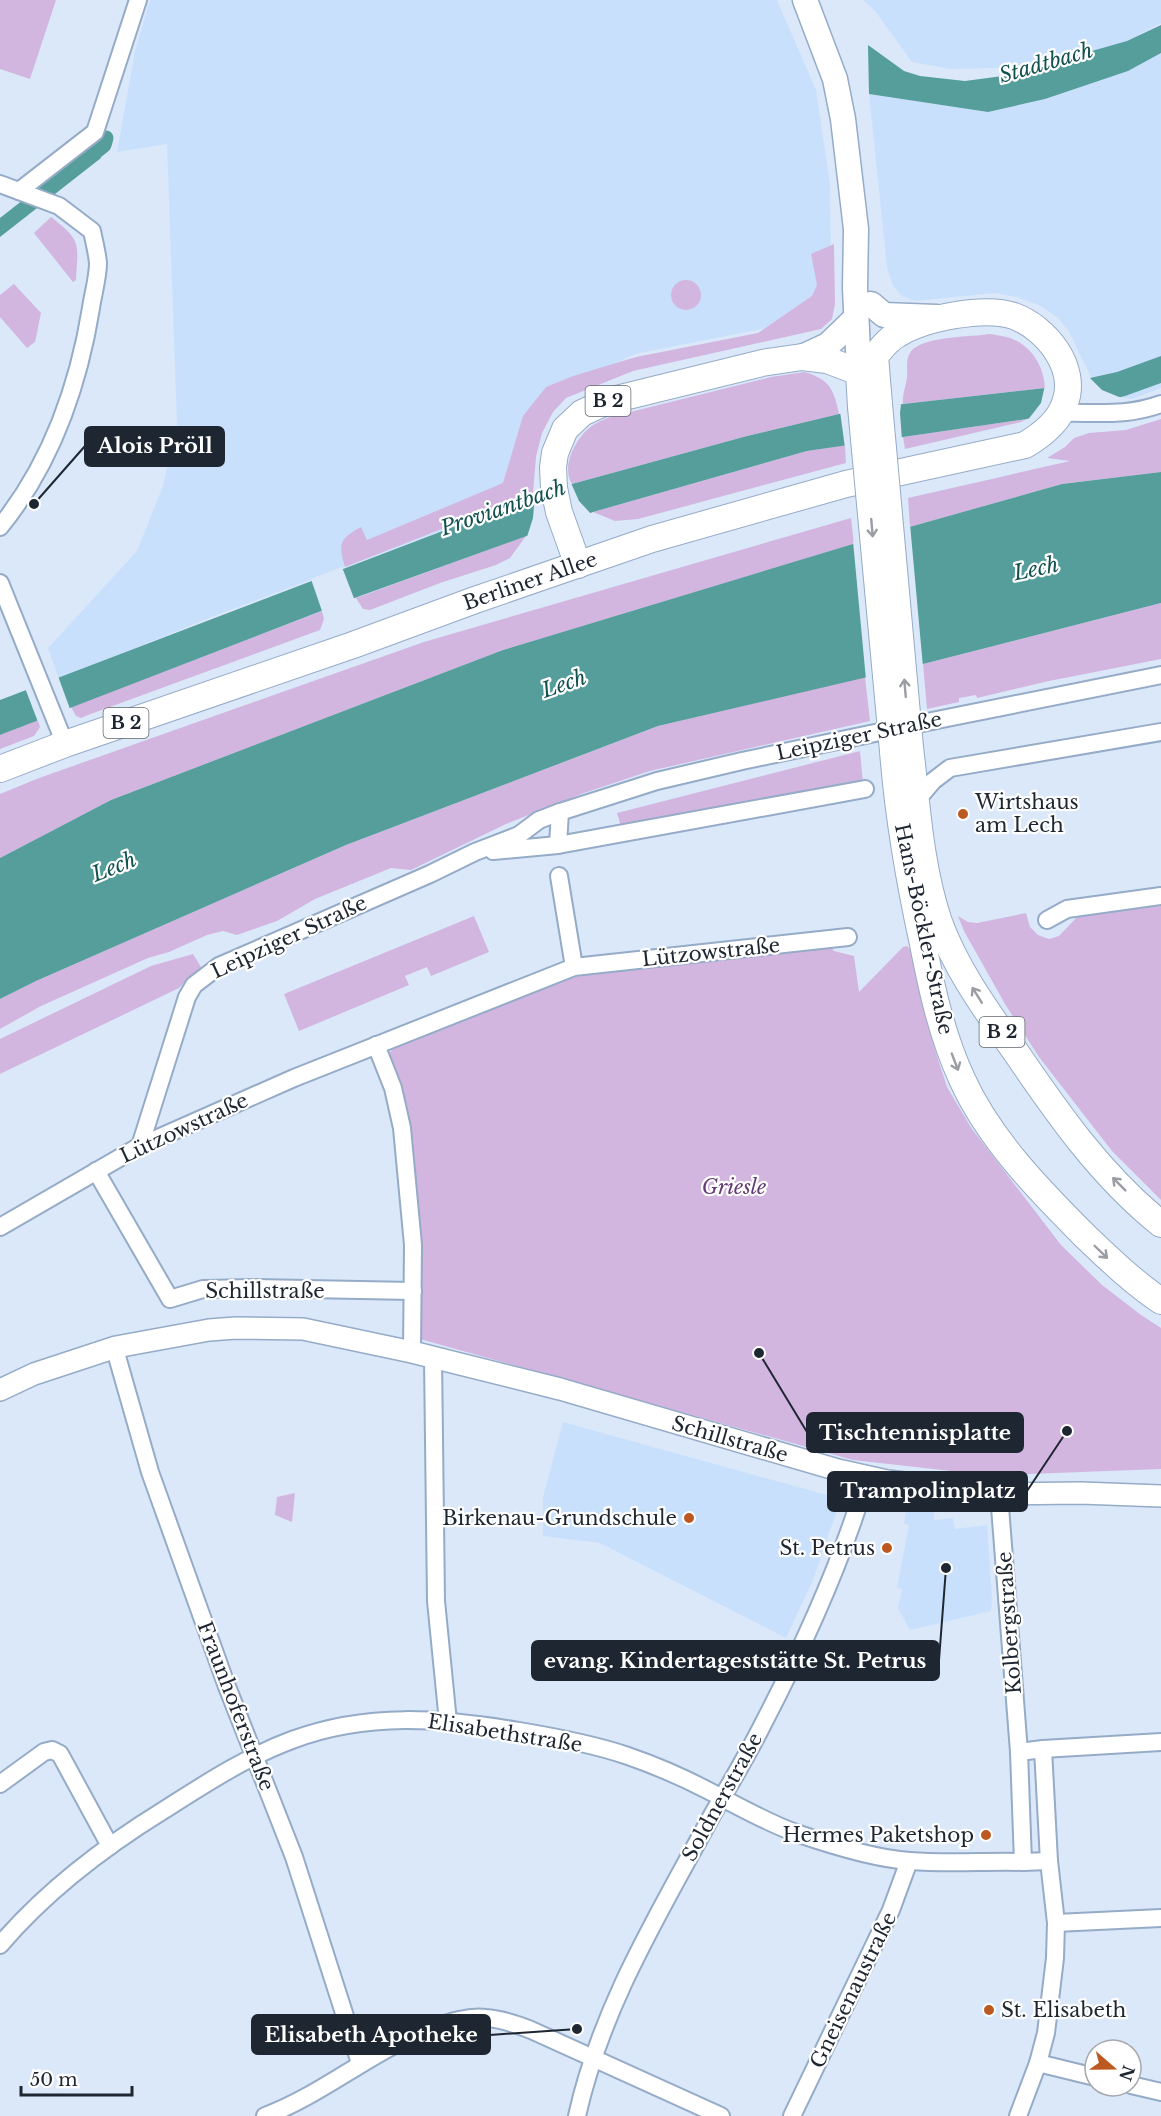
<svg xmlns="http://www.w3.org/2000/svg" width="1161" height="2116" font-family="'Libre Baskerville',serif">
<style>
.built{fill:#c9e0fc}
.green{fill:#d3b6e0}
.water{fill:#559e9b}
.pier{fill:#dae8fa}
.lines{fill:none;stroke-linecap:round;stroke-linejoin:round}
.canal{stroke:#559e9b;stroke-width:15}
.minor-casing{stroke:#95abc7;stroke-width:20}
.tertiary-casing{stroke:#95abc7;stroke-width:24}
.secondary-casing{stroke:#95abc7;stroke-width:27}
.primary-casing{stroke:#95abc7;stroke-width:28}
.minor{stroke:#fff;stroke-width:16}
.tertiary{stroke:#fff;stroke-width:21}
.secondary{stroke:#fff;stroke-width:24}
.primary{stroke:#fff;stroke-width:26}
.primary-bridge-casing{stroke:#95abc7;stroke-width:28;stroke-linecap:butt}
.primary-bridge{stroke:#fff;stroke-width:26}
.oneway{stroke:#9a9da2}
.poi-dot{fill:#bc5920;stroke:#fff;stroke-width:2}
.labels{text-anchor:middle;stroke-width:4.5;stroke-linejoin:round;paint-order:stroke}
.shield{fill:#fff;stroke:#62676f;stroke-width:1.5}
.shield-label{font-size:18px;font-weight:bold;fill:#1e2631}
.street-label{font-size:20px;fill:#1e2631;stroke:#fff}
.poi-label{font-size:20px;fill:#1e2631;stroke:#fff;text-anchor:end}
.park-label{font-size:20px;font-style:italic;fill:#633b75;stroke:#fff}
.water-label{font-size:21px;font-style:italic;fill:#11514f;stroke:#fff}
.leader{fill:none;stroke:#1e2631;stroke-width:2}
.callout-dot{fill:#1e2631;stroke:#fff;stroke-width:2}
.callout{fill:#1e2631;stroke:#1e2631;stroke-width:2}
.callout-label{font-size:21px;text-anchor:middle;font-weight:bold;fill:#fff}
</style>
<rect width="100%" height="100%" fill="#dae8fa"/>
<g class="built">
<polygon points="150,0 777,0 816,90 830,184 831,277 802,321 635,354 561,389 534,428 529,498 214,616 59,679 48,648 137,551 163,486 177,424 167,144 117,152 135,51"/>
<polygon points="863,0 1161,0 1161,23 1127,41 1060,60 997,68 951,69 912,62 875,11"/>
<polygon points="1161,53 1161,388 1132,399 1117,397 1093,381 1068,330 1057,317 1039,305 1017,297 995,293 915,301 902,296 893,286 887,268 869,94 988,112 1045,99 1128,71"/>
<polygon points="563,1422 841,1499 813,1580 786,1638 600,1543 543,1536 543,1497"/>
<polygon points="906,1509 934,1511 934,1520 953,1518 955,1529 987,1525 992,1598 991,1611 910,1630 898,1608 902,1589 897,1588 909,1525 904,1524"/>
</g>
<g class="green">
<polygon points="0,0 56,0 30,79 0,69"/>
<path d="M 51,217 C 82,241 78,243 76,280 L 73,282 L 34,233 Z"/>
<path d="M 834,244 L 835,304 L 832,319 L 821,329 L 633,371 L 566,398 L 553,412 L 542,433 L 536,457 L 533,493 L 345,567 C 338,544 339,539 361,527 L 367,540 L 503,483 L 523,416 L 546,387 L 573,376 L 636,357 L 758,333 L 812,296 L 817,285 L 811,254 Z"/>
<circle cx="686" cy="295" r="15"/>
<polygon points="14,284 41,313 35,342 27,348 0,317 0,295"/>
<path d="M 990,334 C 996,335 1004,336 1010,338 C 1032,346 1044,367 1045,388 L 903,404 C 902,394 906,387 907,377 C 908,369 905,361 910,353 C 919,336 972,337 990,334 Z"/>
<path d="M 804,372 C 830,379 834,390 839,414 L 747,436 L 572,484 C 561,467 575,440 589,428 C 595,423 603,420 610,417 L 771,377 Z"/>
<polygon points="1027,419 1021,422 905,449 903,437"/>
<polygon points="1161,419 1161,472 1062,484 910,527 908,498 1070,461 1047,458 1065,447 1074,438 1089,433 1126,430"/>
<polygon points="845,445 846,463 638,519 615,521 593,512 807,451"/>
<polygon points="851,518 854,544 503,650 111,800 0,858 0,794 39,778 424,642"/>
<polygon points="526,536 510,558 496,565 440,583 370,610 363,609 356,598"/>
<polygon points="1161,603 1161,659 1049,681 977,698 976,695 959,698 959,702 927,709 923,664"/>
<polygon points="322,611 324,619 320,630 88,715 81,718 76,716 71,707"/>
<polygon points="865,677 870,721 650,771 584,793 506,824 411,870 391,868 315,899 277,921 237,935 223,931 207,935 169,952 148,958 41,1006 0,1029 0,999 36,981 346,845 658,726"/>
<polygon points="38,720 40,727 34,736 0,749 0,735"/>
<polygon points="860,751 863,783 621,826 617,813"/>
<polygon points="1161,903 1161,1200 1112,1151 1039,1057 1005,1004 964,931 958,916 968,922 977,923 1026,913 1030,927 1038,935 1049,939 1059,936 1078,916"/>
<polygon points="474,916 489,952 431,976 427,967 405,976 409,985 299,1031 284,994"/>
<polygon points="829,945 834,951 854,956 859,992 903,947 907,946 910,949 935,1050 947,1087 972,1129 1061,1245 1102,1285 1141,1315 1161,1328 1161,1469 1003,1475 960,1472 853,1460 420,1339 419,1240 388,1054 395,1047 575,977 659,964"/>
<polygon points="193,954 201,967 179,988 0,1074 0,1039 151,966"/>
<polygon points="295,1493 292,1522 275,1515 277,1497"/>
</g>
<g class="water">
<polygon points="1161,25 1161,53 1128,71 1045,99 988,112 869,94 868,45 904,71 920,76 965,81 1033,72 1060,60 1127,41"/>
<polygon points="92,146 101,158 0,237 0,218"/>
<polygon points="1161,356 1161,383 1125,396 1027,419 807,451 593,512 360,596 0,735 0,700 529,498 572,484 747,436 839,414 903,404 1045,388 1117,372"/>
<polygon points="1161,472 1161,603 923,664 658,726 346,845 36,981 0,999 0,858 111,800 503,650 906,528 1062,484"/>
</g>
<g class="pier">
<polygon points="1089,377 1102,390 1124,399 1028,422 1027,421 1041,403 1045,385"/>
<polygon points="901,404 900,413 902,440 845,448 840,411"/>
<polygon points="571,483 579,501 593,516 526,540 533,518 535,494"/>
<polygon points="910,524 923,667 866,680 853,541"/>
<polygon points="342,567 355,601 323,614 311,579"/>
<polygon points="58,676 70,709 38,722 25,688"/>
</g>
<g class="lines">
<polyline class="canal" points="80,164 104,145 106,138"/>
<defs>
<g id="minor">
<path d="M 0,184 L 59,206 L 92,231 C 94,241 97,252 98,263 C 98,277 93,294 91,308 C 78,388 51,464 0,527"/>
<polyline points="19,191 95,132 138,0"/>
<path d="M 1061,413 C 1098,412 1125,417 1161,404"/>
<polyline points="0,583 65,744"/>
<polyline points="916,801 933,781 950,768 1161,732"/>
<polyline points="558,845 560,812"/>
<polyline points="493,851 558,845 865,789"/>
<polyline points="559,876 574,967"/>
<polyline points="1047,920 1067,909 1161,896"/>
<polyline points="376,1045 393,1088 402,1128 413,1245 412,1352"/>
<polyline points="140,1146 187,997 194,985 219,966 430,874 475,852 519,835 539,820 560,812 657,781 742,761 932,721 1161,675"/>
<polyline points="96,1171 170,1299 203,1289 253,1288 413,1291"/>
<polyline points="0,1227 140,1146 294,1078 574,967 848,937"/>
<polyline points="116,1347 118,1360 150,1472 226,1684 294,1857 360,2063"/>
<polyline points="433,1358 436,1601 448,1722"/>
<polyline points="999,1494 1019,1752 1023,1862 1049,1861"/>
<polyline points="1043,1749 1161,1742"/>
<polyline points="0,1784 44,1752 52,1750 60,1754 110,1846"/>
<polyline points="1056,1923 1161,1918"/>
<path d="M 0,1945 C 46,1891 104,1847 164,1810 C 205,1784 246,1757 292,1740 C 367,1712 441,1718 519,1731 C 555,1737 593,1744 628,1756 C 654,1765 680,1776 705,1789 C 735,1804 765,1822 796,1833 C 828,1844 877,1859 910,1861 C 947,1864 985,1861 1023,1862"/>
<polyline points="1038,2063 1095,2077"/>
<polyline points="1131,2085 1161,2092"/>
<path d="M 265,2116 C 324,2094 372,2050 432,2028 C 450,2022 468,2016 486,2018 C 502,2019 516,2024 531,2030 L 721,2116"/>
<path d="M 577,2116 C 601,2008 658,1915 710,1819 C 728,1787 747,1756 763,1724 C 804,1645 842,1562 867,1477"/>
<polyline points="792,2116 891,1910 909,1861"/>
<polyline points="1018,2116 1038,2063 1046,2033 1055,1958 1056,1923 1049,1861 1043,1749 1019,1752"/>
</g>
<polyline id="tertiary" points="0,1390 34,1374 116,1347 209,1330 236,1328 303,1329 412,1352 560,1389 838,1470 887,1481 999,1494 1081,1493 1161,1496"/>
<g id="secondary">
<polyline points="805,0 835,79 843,119 856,229 855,288 859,372"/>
<polyline points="871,304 884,315 936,317"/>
<polyline points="802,357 828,345 856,318"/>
</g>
<g id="primary">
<polyline points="578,565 559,512 554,488 553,467 555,453 565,429 582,413 608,401 762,363 802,357 827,360 859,372 861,407"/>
<path d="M 910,747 C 917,805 920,866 939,922 C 956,969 986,1010 1015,1051 C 1058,1114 1101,1176 1161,1224"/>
<path d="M 893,751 C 898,816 909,880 923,944 C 932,990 942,1036 962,1079 C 989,1139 1039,1190 1085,1236 C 1109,1259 1133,1282 1161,1301"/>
<path d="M 0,769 L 65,744 L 353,645 L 475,600 L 652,539 L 846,484 L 1025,445 C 1042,435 1059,422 1065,403 C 1078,367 1046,328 1014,316 C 984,306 924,318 898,334 C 888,339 882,348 875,356 L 879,404"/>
</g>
</defs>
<use href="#minor" class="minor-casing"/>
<use href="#tertiary" class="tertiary-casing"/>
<use href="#secondary" class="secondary-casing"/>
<use href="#primary" class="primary-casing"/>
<use href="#minor" class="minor"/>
<use href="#tertiary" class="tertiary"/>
<use href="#secondary" class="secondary"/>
<use href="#primary" class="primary"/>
<defs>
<g id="primary-bridge">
<polyline points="879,404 910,747"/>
<polyline points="861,407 893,751"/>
</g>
</defs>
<use href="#primary-bridge" class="primary-bridge-casing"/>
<use href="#primary-bridge" class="primary-bridge"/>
</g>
<defs><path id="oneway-shaft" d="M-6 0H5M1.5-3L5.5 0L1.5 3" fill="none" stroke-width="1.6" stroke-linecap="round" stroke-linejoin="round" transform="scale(1.5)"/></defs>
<g class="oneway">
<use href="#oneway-shaft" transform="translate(872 528) rotate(85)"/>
<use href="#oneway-shaft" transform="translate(905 688) rotate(-95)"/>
<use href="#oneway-shaft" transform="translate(977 995) rotate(-122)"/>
<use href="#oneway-shaft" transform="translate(955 1062) rotate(69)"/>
<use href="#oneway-shaft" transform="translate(1119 1184) rotate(-135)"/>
<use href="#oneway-shaft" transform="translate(1101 1252) rotate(44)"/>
</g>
<g class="poi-dot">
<circle cx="963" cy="814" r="6"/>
<circle cx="689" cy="1518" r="6"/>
<circle cx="887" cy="1548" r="6"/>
<circle cx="986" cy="1835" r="6"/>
<circle cx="989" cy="2010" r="6"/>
</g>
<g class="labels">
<g class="shield">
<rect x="585.5" y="386" width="45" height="30" rx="4.5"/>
<rect x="103.5" y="708" width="45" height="30" rx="4.5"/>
<rect x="979.5" y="1017" width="45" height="30" rx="4.5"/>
</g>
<g class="shield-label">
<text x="608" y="407">B 2</text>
<text x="126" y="729">B 2</text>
<text x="1002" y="1038">B 2</text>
</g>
<g class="street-label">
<text transform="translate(530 581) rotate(-19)" y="7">Berliner Allee</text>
<text transform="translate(859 736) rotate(-12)" y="7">Leipziger Straße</text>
<text transform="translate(924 929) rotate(78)" y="7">Hans-Böckler-Straße</text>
<text transform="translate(289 937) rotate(-25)" y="7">Leipziger Straße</text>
<text transform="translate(711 952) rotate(-6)" y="7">Lützowstraße</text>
<text transform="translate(184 1128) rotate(-25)" y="7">Lützowstraße</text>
<text x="265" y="1298">Schillstraße</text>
<text transform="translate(730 1439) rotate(16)" y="7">Schillstraße</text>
<text transform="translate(1009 1623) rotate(-94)" y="7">Kolbergstraße</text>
<text transform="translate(236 1706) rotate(69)" y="7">Fraunhoferstraße</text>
<text transform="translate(505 1733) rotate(9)" y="7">Elisabethstraße</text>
<text transform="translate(722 1797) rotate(-61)" y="7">Soldnerstraße</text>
<text transform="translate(853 1990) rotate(-64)" y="7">Gneisenaustraße</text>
</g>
<g class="poi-label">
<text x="975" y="809" text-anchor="start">Wirtshaus<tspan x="975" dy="23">am Lech</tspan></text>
<text x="677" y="1525">Birkenau-Grundschule</text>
<text x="875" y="1555">St. Petrus</text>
<text x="974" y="1842">Hermes Paketshop</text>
<text x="1001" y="2017" text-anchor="start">St. Elisabeth</text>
</g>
<g class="park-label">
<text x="734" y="1194">Griesle</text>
</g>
<g class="water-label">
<text transform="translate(1046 63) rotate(-16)" y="7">Stadtbach</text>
<text transform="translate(503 508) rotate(-19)" y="7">Proviantbach</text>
<text transform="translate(1036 569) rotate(-12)" y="7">Lech</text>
<text transform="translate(564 684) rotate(-19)" y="7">Lech</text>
<text transform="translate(114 867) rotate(-22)" y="7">Lech</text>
</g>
</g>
<path class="leader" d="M34 504L85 446M759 1353L807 1432M1067 1431L1027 1491M946 1568L939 1660M577 2029L490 2035"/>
<g class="callout-dot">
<circle cx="34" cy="504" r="6"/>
<circle cx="759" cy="1353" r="6"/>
<circle cx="1067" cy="1431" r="6"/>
<circle cx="946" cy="1568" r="6"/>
<circle cx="577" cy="2029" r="6"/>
</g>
<g class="callout">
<rect x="85" y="427" width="139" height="39" rx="6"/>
<rect x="807" y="1413" width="216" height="39" rx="6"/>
<rect x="828" y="1472" width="199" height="39" rx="6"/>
<rect x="532" y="1641" width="407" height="39" rx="6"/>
<rect x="252" y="2015" width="238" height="39" rx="6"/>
</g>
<g class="callout-label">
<text x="155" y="453">Alois Pröll</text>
<text x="915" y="1440">Tischtennisplatte</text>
<text x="928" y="1498">Trampolinplatz</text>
<text x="735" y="1668">evang. Kindertageststätte St. Petrus</text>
<text x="371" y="2042">Elisabeth Apotheke</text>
</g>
<g transform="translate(1113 2068) rotate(110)"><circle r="28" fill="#ffffff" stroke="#a5a8ad" stroke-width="1.5"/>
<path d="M0-4.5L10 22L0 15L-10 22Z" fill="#bc5920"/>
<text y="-9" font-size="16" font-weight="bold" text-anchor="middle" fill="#1e2631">N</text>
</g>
<path d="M21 2086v9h111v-9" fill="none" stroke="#1e2631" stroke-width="3"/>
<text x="30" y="2086" font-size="18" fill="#1e2631" stroke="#ffffff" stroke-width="4.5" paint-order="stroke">50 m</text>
</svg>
